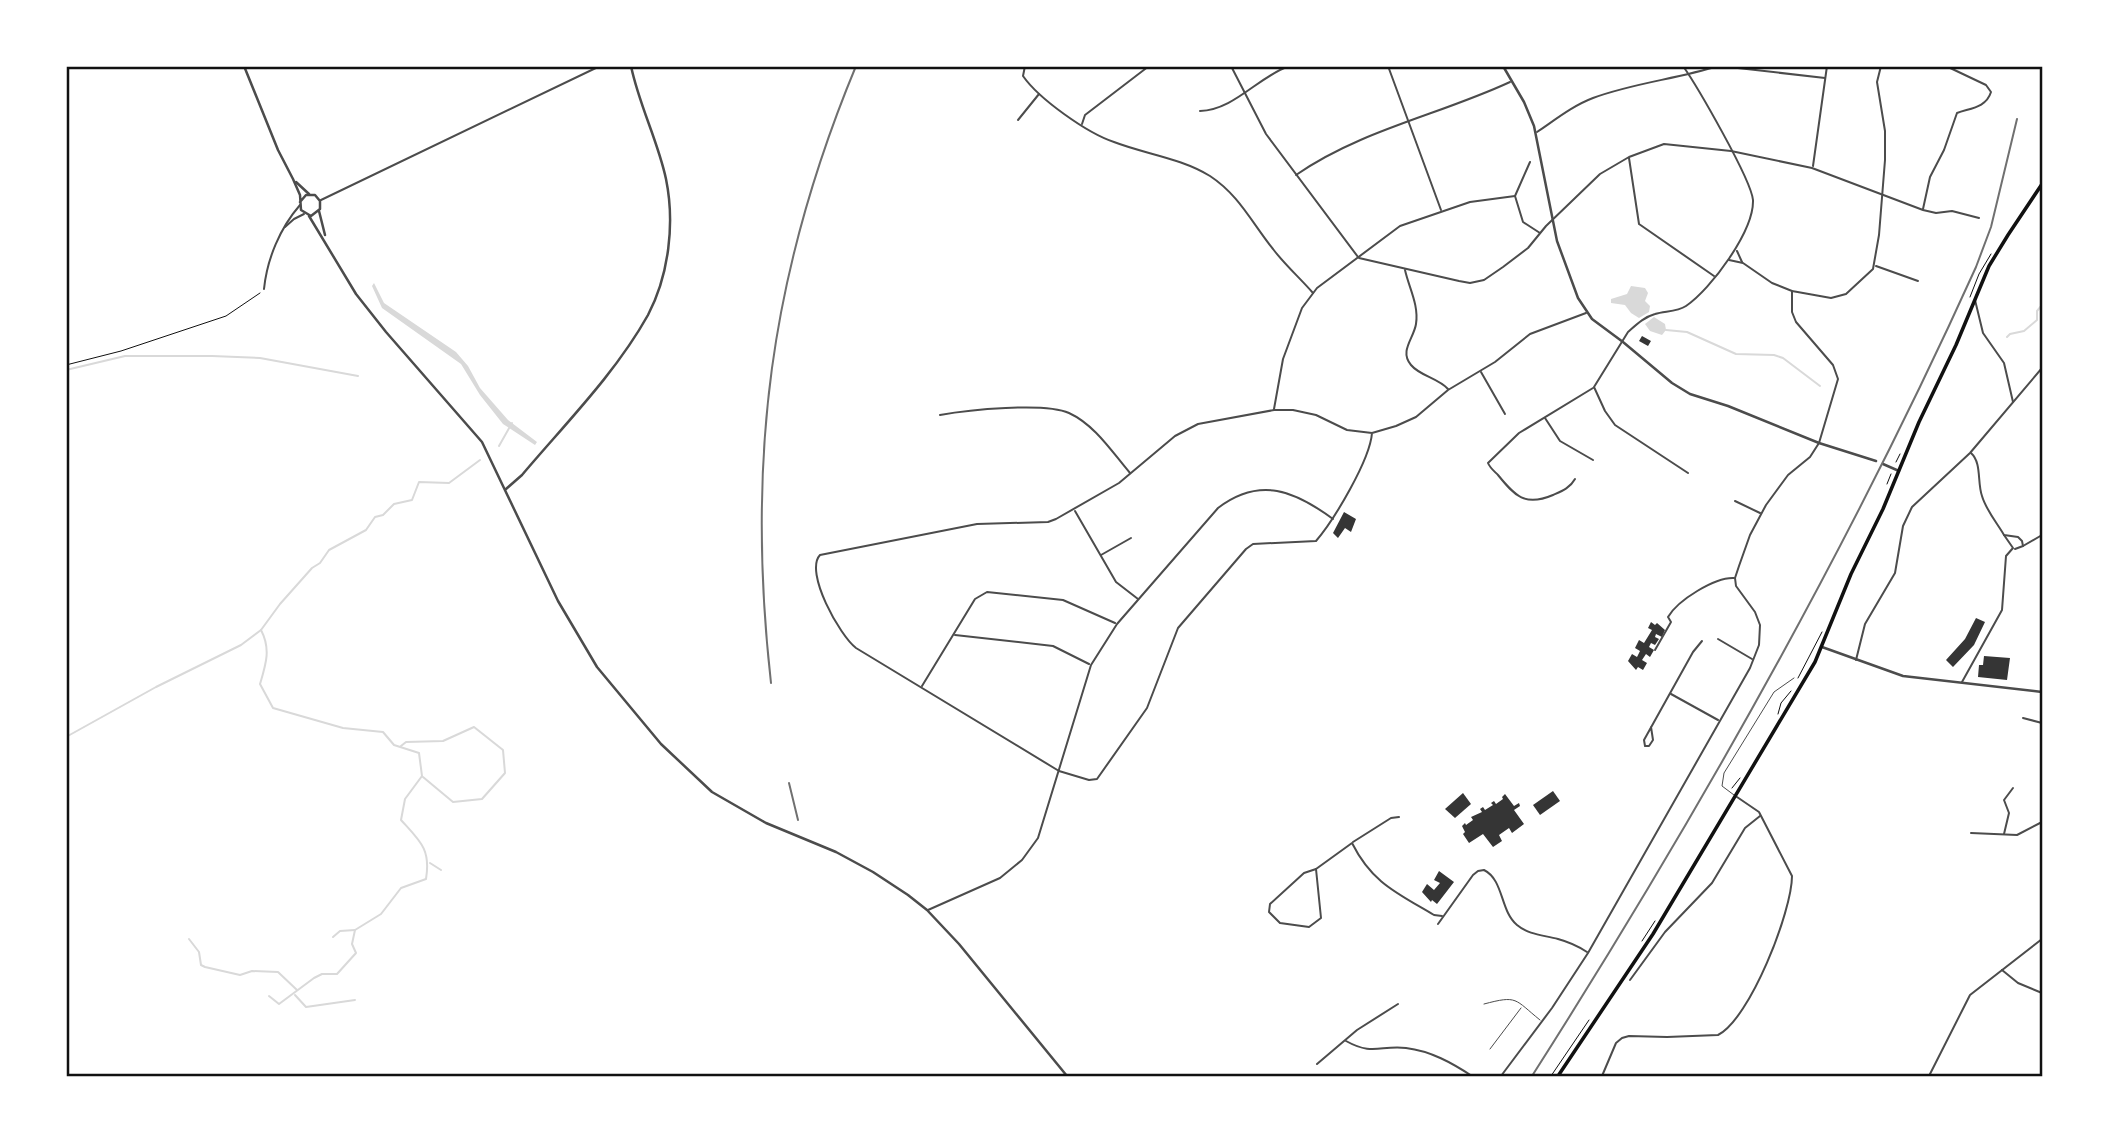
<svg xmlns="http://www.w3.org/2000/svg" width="2109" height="1143" font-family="'Nunito Sans',sans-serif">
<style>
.water{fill:#d9d9d9}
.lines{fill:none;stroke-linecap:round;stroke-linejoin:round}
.stream{stroke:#d9d9d9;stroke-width:2}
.building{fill:#353535}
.path{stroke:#111;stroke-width:1}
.service{stroke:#4c4c4c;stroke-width:1}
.minor{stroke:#4c4c4c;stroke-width:2}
.tertiary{stroke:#4c4c4c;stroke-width:2.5}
.primary{stroke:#111;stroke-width:3.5}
.rail{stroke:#707070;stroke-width:2}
.neatline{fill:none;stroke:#111;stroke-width:2.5}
</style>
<rect width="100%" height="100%" fill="#fff"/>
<g class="water">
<polygon points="374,283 384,303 456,352 468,366 480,388 508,420 537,442 535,445 503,424 480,395 461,364 382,308 372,286"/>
<polygon points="1631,286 1645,288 1648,293 1645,301 1650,306 1649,312 1639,318 1631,313 1625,305 1611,303 1611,299 1627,294"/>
<polygon points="1654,317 1665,324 1666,330 1662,335 1650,331 1645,324"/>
</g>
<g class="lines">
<g class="stream">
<polyline points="1666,330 1687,332 1736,354 1774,355 1783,358 1820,386"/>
<polyline points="2007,337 2010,334 2024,331 2037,320 2037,311 2042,305"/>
<polyline points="66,370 125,356 212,356 260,358 358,376"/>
<polyline points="499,446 512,423"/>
<path d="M 261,630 C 271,649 266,664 260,684 L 273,708 L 343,728 L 383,732 L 394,745 L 419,753 L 422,776 L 405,799 L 401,820 C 420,841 431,849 426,879 L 401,888 L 381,914 L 355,930 L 352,944 L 356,953 L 337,974 L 322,974 L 314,978 L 279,1004 L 269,996"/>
<polyline points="66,737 156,687 241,645 261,630 280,604 312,568 320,563 329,550 366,530 375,517 383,515 394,504 412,500 419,482 449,483 480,460"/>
<polyline points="401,746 406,742 443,741 474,727 503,750 505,773 482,799 453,802 423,777"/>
<polyline points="430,863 441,870"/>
<polyline points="333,937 340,931 355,930"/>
<polyline points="189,939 199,952 201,965 205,967 240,975 252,971 278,972 297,990"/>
<polyline points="295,995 306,1007 355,1000"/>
</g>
</g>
<g class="building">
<polygon points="1642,336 1651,341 1648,346 1639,341"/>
<polygon points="1344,512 1356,519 1351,532 1345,528 1338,538 1333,533"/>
<polygon points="1976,618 1985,622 1974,645 1953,667 1946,660 1965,639"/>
<polygon points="1651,622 1655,625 1657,623 1665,630 1662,637 1656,634 1655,637 1659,639 1655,645 1651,643 1649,647 1654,650 1650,657 1646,654 1642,660 1647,663 1643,670 1638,667 1636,670 1628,661 1632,654 1637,657 1640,651 1635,648 1639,640 1644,643 1652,630 1648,628"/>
<polygon points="1984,656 2010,658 2007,680 1978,677 1979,665 1983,665"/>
<polygon points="1553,791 1560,801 1540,815 1533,805"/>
<polygon points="1463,793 1471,804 1455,818 1445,809"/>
<polygon points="1505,794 1514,806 1519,803 1520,806 1514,810 1524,824 1512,833 1509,828 1499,835 1502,841 1493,847 1483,834 1469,843 1463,834 1465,832 1462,826 1465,823 1466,825 1473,820 1471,817 1482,812 1480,809 1483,807 1485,810 1493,805 1491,803 1494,801 1496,804 1503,799 1502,797"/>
<polygon points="1439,871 1454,882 1437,904 1432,900 1431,902 1422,892 1427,884 1434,890 1440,883 1434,880"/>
</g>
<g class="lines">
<g class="path">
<polyline points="1970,297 1979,274 1991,254"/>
<polyline points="66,365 121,351 226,316 260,293"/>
<polyline points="1896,462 1900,454"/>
<polyline points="1887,484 1891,474"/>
<polyline points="1798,678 1822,632"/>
<polyline points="1778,714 1781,703 1791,691"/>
<polyline points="1732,788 1740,778"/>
<polyline points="1642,941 1655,921"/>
<polyline points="1551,1076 1589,1020"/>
</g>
<g class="service">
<polyline points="1734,795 1722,786 1724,773 1774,692 1794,678"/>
<path d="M 1484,1004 C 1518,995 1514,999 1540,1020"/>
<polyline points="1490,1049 1521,1008"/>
</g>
<g class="minor">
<path d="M 1025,66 L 1023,76 C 1039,99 1087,133 1114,142 C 1145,154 1181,158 1210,176 C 1239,195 1252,223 1273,249 C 1285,265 1300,278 1313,293"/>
<polyline points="1231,66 1266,134 1358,257"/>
<polyline points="1388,66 1441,210"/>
<path d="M 1683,66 C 1697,86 1751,179 1753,200 C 1754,231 1711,289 1686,306 C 1677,312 1665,311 1655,314 C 1644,317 1636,325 1628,332 L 1594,387 L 1605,411 L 1615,425 L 1688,473"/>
<polyline points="1720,66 1825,78"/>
<path d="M 1200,111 C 1234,110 1258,77 1289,66"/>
<polyline points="1018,120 1039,94"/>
<polyline points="1082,124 1085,115 1149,66"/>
<path d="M 1537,132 C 1555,120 1572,106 1593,98 C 1633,83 1677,79 1718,66"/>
<polyline points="1629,158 1639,224 1714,276"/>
<polyline points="1530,162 1515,196 1523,222 1540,233"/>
<polyline points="1813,166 1827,66"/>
<path d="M 1296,175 C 1361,130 1439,115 1510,82"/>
<polyline points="321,200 600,66"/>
<path d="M 1923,209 L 1930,177 L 1944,150 L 1957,113 C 1970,108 1986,108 1991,92 L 1986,85 L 1946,66"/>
<polyline points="285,227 294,219 304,214"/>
<polyline points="1737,251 1742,262"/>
<polyline points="1359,258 1459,281 1470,283 1484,280 1503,267 1528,248 1546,226 1600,174 1629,157 1664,144 1731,151 1812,168 1923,210 1936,213 1952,211 1979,218"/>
<polyline points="1729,260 1743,263 1772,283 1792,291 1831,298 1846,294 1873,269 1879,235 1885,160 1885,131 1877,82 1881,66"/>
<polyline points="1876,266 1918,281"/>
<path d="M 1405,270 C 1409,288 1419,305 1416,324 C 1414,338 1399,351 1411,365 C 1420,376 1438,378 1448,389"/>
<path d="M 264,289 C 267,259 280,228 300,205"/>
<polyline points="1975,300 1983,333 2004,363 2013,402"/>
<polyline points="1481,372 1505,414"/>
<polyline points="1274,409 1283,359 1302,308 1317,288 1400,226 1470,202 1515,196"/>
<path d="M 940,415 C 967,410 1045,402 1069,413 C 1095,425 1112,452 1130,473"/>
<polyline points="1545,418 1560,441 1593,460"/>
<path d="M 1372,433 C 1370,460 1334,520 1316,541 L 1253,544 L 1246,549 L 1178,628 L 1147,708 L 1097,779 L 1089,780 L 1059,771 L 856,648 C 840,636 804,572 820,555 L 977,524 L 1048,522 L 1056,519 L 1119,483 L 1175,436 L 1198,424 L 1274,410 L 1293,410 L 1316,415 L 1347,430 L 1372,433 L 1396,426 L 1416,417 L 1448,390 L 1495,362 L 1530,334 L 1586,313"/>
<path d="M 1971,453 C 1982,463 1977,482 1982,496 C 1986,510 1997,523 2004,535 L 2018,537 L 2022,541 L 2023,546 L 2015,549"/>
<path d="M 1575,479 C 1570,488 1562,491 1553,495 C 1525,507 1515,496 1498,475 C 1494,471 1490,468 1488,463 L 1519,433 L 1593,388"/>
<polyline points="1735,501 1760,513"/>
<polyline points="1075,511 1116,582 1138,599"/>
<polyline points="2023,546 2042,535"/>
<polyline points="1101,555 1131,538"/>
<polyline points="955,635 1053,646 1089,664"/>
<polyline points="1718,639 1752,659"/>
<path d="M 1655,650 L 1671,622 L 1668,617 C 1678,600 1715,577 1734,578"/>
<polyline points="1856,660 1865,624 1895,573 1903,526 1912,507 1970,453 2042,368"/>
<polyline points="1962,682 2002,610 2006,556 2013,548 2004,535"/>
<polyline points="922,686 975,599 987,592 1063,600 1115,623"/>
<polyline points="1671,694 1718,720"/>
<polyline points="2023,718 2042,723"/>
<polyline points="1651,727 1653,740 1649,746 1645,746 1644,740 1693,652 1702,641"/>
<polyline points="1971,833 2017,835 2042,822"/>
<polyline points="2004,834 2009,813 2004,800 2013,788"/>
<polyline points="1353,842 1391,818 1399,817"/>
<path d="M 1316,869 L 1321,918 L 1309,927 L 1280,923 L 1269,912 L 1270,904 L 1304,873 L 1316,869 L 1352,843 C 1372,883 1397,893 1434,915 L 1442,916"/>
<path d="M 928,910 L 1000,878 L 1022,860 L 1038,838 L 1091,665 L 1117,624 L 1218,508 C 1260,476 1295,491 1333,519"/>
<path d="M 1438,924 L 1473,875 L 1478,871 L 1484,870 C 1504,880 1500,911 1517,925 C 1529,935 1543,935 1558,939 C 1569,942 1578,946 1587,952"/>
<polyline points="2002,970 2018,983 2042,993"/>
<polyline points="1630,980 1665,932 1712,883 1745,828 1760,816"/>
<path d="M 1346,1041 C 1373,1056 1380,1045 1406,1048 C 1431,1051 1452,1063 1472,1076"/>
<polyline points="1317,1064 1357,1030 1398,1004"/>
<polyline points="1501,1076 1552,1008 1588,953 1750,668 1759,645 1760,625 1755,612 1736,586 1735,578 1739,566 1750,535 1766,505 1788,475 1810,457 1819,443 1838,379 1833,365 1796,322 1792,312 1792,291"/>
<path d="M 1602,1076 L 1616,1043 L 1622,1038 L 1629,1036 L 1667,1037 L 1718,1035 C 1750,1019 1792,911 1792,876 L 1759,812 L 1737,797"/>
<polyline points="1929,1076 1970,995 2042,939"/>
</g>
<g class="tertiary">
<polyline points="244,66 278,150 293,179 300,195 301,210 311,216 320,209 320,201 315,195 306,195 300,202"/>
<polyline points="1503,66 1524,102 1534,126 1557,241 1578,298 1592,319 1623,342 1672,383 1690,394 1728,406 1819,443 1876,461"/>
<polyline points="296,182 309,194"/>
<polyline points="319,211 325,235"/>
<polyline points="309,216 356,294 386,332 482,442 558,601 597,667 661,744 712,792 766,823 836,852 873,872 908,895 927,910 959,944 1067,1076"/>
<polyline points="1883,464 1899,471"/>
<path d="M 506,489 L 522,475 C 565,424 615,374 648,315 C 669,275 675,223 666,179 C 658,141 639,105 631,66"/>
<polyline points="1822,647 1903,676 2042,692"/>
</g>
<polyline class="primary" points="1558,1076 1653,934 1815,662 1851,574 1883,509 1919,422 1956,345 1989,266 2008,235 2042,184"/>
<g class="rail">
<path d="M 771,683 C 746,461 770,273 856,66"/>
<polyline points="789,783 798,820"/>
<path d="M 1532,1076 C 1697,817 1849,548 1976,267 L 1991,227 L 2017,119"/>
</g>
</g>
<rect width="2109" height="1143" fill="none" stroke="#ffffff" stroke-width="136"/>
<rect x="68" y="68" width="1973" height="1007" class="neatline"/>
</svg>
